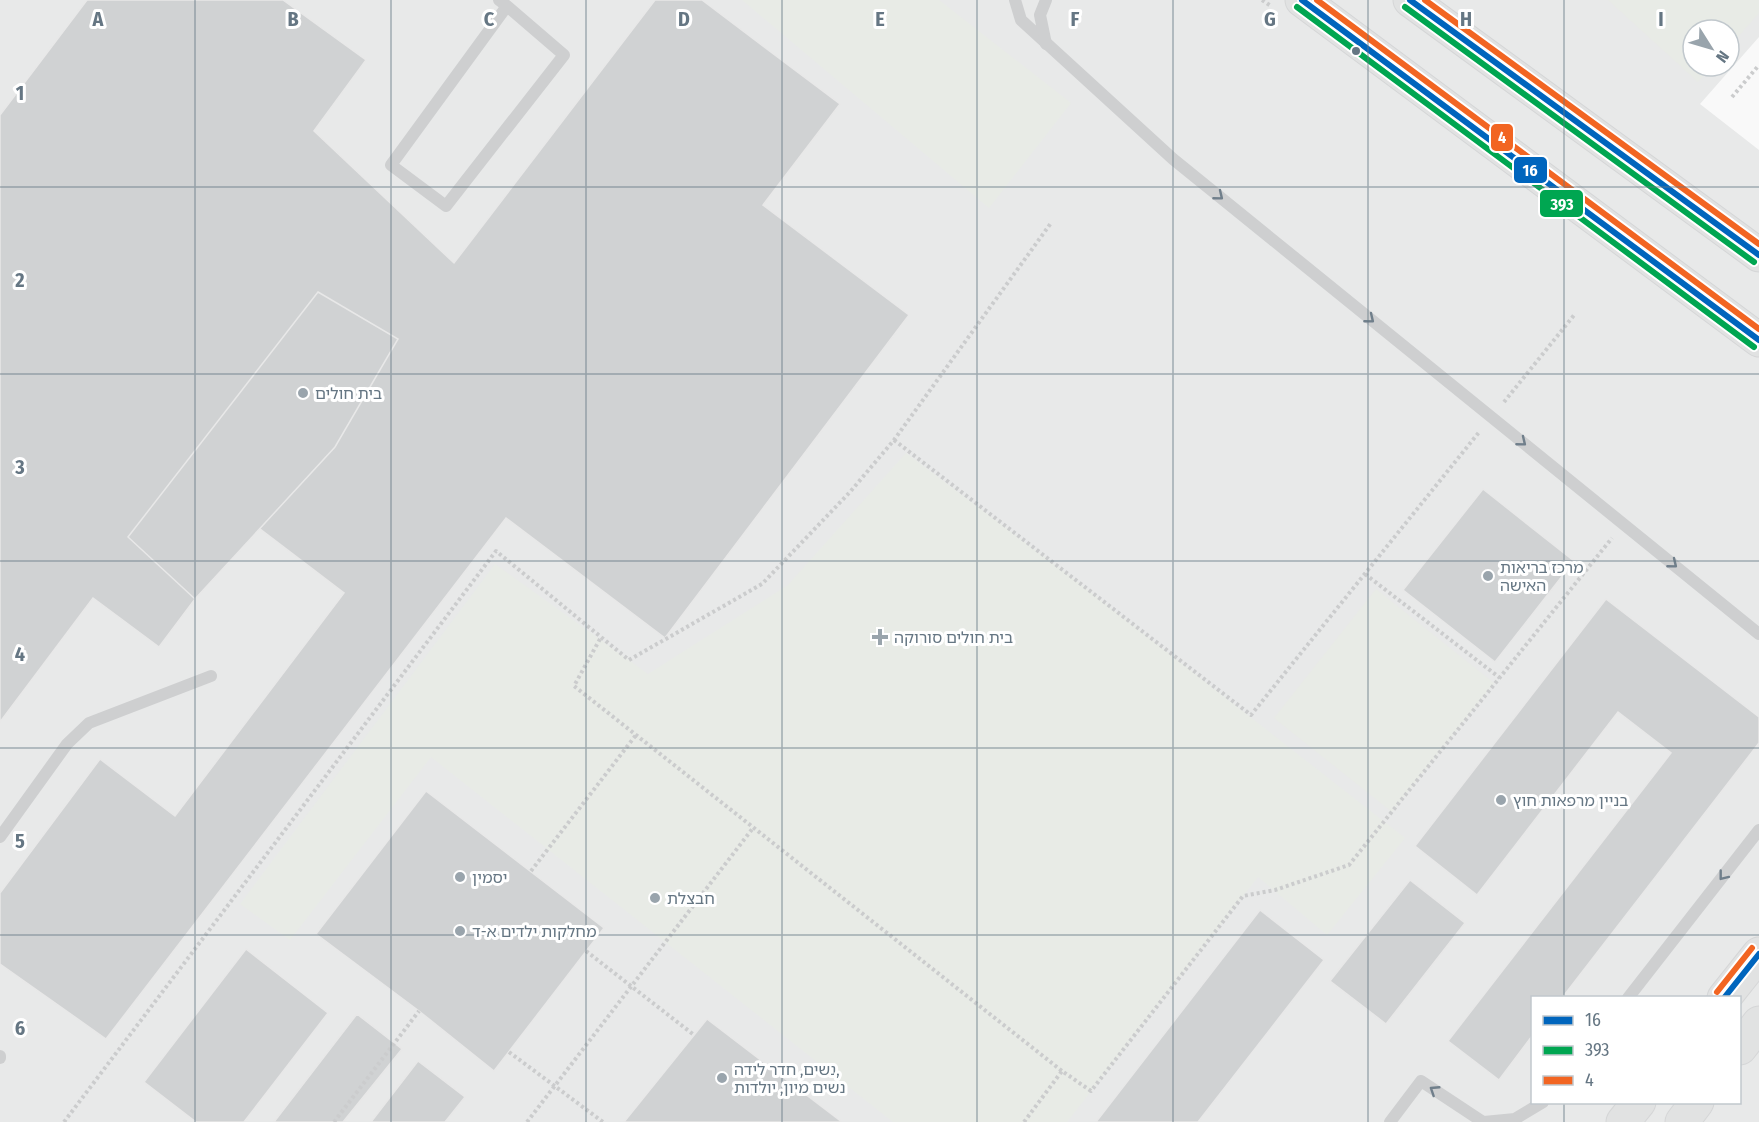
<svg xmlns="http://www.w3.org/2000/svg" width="1759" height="1122" font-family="'Fira Sans Condensed','Noto Sans Hebrew',sans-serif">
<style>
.built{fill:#e8e9e9;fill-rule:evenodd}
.green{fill:#e8ebe6}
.building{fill:#d0d2d3;stroke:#e8e8e8;stroke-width:1.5}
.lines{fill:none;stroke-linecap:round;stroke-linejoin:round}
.secondary-casing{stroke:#d5d6d7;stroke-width:35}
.primary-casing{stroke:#d5d6d7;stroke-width:35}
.path{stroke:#cbcccd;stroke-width:4;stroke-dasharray:3 3;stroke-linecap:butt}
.lane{stroke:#cecfd0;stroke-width:12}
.secondary{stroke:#e1e2e2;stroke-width:33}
.primary{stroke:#e1e2e2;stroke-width:33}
.bus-1-casing{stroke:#fff;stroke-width:10}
.bus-2-casing{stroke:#fff;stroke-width:10}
.bus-3-casing{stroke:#fff;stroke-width:10}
.bus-1{stroke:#0065bd;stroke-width:6}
.bus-2{stroke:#00a651;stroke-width:6}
.bus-3{stroke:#f26522;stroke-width:6}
.oneway{stroke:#707f8b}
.grid{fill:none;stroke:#657683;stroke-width:1.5;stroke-opacity:0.55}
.bus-dot{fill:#657683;stroke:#fff;stroke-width:2}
.poi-dot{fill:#99a4ac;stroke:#fff;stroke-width:2}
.labels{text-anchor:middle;stroke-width:6;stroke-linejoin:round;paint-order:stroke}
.poi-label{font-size:16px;fill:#657683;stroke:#fff;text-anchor:start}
.grid-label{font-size:20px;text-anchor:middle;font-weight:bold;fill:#657683;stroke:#fff;stroke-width:6;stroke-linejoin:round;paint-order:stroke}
.line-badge{stroke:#fff;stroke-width:2}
.badge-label{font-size:16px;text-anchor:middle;font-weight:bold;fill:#fff}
</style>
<rect width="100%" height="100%" fill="#f9f9f9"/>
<path class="built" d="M 0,0 L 1759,0 L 1759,37 L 1700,104 L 1759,150 L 1759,1122 L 0,1122 ZM 1693,30 L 1729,30 L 1729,66 L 1693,66 ZM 1532,998 L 1740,998 L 1740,1102 L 1532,1102 Z"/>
<g class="green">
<polygon points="742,0 939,0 1071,103 989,208"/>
<polygon points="1608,0 1759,0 1759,13 1729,47 1729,30 1693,30 1693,66 1712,66 1698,82"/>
<polygon points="906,453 1070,576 1405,838 1327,935 1258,877 1067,1122 893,1122 431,757 290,940 240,904 495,564 648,674 788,585"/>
<polygon points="1376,589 1494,683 1392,812 1274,718"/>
</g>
<g class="building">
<polygon points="87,0 283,0 366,60 314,131 454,263 655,0 702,0 840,104 763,205 909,315 665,638 506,518 106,1039 0,964 0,893 100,759 175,816 344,593 252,523 159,647 93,598 0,722 0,115"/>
<polygon points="318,292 398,339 335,447 195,599 128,537"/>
<polygon points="1483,489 1574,561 1495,662 1403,590"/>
<polygon points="1606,599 1759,717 1759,743 1562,998 1532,998 1532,1036 1499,1080 1448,1041 1671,753 1618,712 1477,895 1415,846"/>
<polygon points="426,791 604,928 494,1071 419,1011 316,934"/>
<polygon points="1410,880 1465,923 1386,1024 1330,981"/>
<polygon points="1260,910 1324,960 1198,1122 1096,1122"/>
<polygon points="246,949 328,1013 244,1122 196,1122 144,1082"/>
<polygon points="357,1014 402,1049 343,1122 274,1122"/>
<polygon points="707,1019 842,1122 624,1122"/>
<polygon points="418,1061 465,1097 445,1122 371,1122"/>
</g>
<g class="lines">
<defs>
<g id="secondary">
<polyline points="1724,998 1759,954"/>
<polyline points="1740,1048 1759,1023"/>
<polyline points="1623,1122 1639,1102"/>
<polyline points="1682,1122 1697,1102"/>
</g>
<g id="primary">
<polyline points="1302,0 1759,340"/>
<polyline points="1410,0 1759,255"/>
</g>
</defs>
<use href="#secondary" class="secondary-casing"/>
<use href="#primary" class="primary-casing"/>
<g class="path">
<polyline points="1262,0 1271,6"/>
<polyline points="1732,97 1759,65"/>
<polyline points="1504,402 1575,314"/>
<polyline points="894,440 1251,715 1480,431"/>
<polyline points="1365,574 1500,678"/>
<polyline points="600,639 574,686 1062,1071"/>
<polyline points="531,871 636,735"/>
<polyline points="586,951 694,1035"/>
<polyline points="509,1052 603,1122"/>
<polyline points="64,1122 496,551 629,660 762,584 850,492 894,440 1051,223"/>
<polyline points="334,1122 419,1011"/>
<polyline points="527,1122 753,828"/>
<polyline points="1024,1122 1062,1071 1091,1091 1243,896 1275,890 1349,865 1612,538"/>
</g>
<g class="lane">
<polyline points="499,0 507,6 564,55 446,206 391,165 507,6"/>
<polyline points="1015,0 1021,20 1173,159 1759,634"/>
<polyline points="1046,44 1040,15 1046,0"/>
<polyline points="0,837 67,744 89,723 211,676"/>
<polyline points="1628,998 1759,830"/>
<polyline points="0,1056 0,1058"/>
<polyline points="1390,1122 1421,1081 1483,1122"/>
<polyline points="1484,1122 1515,1119 1543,1102"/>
</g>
<use href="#secondary" class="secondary"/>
<use href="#primary" class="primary"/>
<defs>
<g id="bus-1">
<polyline points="1302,0 1759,340"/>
<polyline points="1410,0 1759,255"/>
<polyline points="1724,998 1759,954"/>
</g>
<g id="bus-2">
<polyline points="1297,7 1754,347"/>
<polyline points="1405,7 1754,262"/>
</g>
<g id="bus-3">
<polyline points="1317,0 1759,329"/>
<polyline points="1425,0 1759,244"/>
<polyline points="1717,992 1752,948"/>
</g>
</defs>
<use href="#bus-1" class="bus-1-casing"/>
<use href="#bus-2" class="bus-2-casing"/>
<use href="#bus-3" class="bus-3-casing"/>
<use href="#bus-1" class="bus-1"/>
<use href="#bus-2" class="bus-2"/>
<use href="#bus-3" class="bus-3"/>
</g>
<defs><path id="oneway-chevron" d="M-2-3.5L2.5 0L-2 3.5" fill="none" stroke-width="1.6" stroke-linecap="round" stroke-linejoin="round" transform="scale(1.5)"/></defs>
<g class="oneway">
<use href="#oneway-chevron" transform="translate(1219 196) rotate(39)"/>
<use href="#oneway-chevron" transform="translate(1370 319) rotate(39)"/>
<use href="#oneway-chevron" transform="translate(1522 442) rotate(39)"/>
<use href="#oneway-chevron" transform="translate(1673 564) rotate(39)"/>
<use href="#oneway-chevron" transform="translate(1723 876) rotate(128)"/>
<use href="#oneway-chevron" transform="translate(1434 1090) rotate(-147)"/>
</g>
<path class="grid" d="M 195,0 L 195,1122M 391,0 L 391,1122M 586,0 L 586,1122M 782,0 L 782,1122M 977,0 L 977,1122M 1173,0 L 1173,1122M 1368,0 L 1368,1122M 1564,0 L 1564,998M 0,187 L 1759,187M 0,374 L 1759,374M 0,561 L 1759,561M 0,748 L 1759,748M 0,935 L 1759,935M 1564,1102 L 1564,1122"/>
<circle class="bus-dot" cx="1356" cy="51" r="5"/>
<g class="poi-dot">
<circle cx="303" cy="393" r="6"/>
<circle cx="1488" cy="576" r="6"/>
<path d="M877 628h6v6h6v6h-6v6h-6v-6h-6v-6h6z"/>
<circle cx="1501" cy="800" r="6"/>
<circle cx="460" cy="877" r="6"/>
<circle cx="655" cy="898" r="6"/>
<circle cx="460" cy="931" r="6"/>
<circle cx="722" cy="1078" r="6"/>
</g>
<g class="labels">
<g class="poi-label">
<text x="315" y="399">בית חולים</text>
<text x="1500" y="573">מרכז בריאות<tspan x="1500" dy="18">האישה</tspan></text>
<text x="894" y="643">בית חולים סורוקה</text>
<text x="1513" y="806">בניין מרפאות חוץ</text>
<text x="472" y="883">יסמין</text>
<text x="667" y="904">חבצלת</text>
<text x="472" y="937">מחלקות ילדים א-ד</text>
<text x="734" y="1075">נשים, חדר לידה,<tspan x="734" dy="18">נשים מיון, יולדות</tspan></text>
</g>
</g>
<g class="grid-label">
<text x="98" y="26">A</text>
<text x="293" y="26">B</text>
<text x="489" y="26">C</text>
<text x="684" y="26">D</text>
<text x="880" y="26">E</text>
<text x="1075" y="26">F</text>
<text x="1270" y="26">G</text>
<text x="1466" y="26">H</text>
<text x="1661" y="26">I</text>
<text x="20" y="100">1</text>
<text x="20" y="287">2</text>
<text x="20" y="474">3</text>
<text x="20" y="661">4</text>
<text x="20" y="848">5</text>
<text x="20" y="1035">6</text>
</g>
<g class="line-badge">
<rect x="1490" y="123" width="24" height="29" rx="6" fill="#f26522"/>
<rect x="1513" y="156" width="35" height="28" rx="6" fill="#0065bd"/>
<rect x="1539" y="189" width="45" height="29" rx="6" fill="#00a651"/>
</g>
<g class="badge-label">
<text x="1502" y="143">4</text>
<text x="1530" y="176">16</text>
<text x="1562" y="210">393</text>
</g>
<rect x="1531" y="996" width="210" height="108" fill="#ffffff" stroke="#c1c8cd" stroke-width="1.5"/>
<rect x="1543" y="1016" width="30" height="9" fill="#0065bd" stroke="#c1c8cd" stroke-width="1.5"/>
<text x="1585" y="1026" font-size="18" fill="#657683">16</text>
<rect x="1543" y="1046" width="30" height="9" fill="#00a651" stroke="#c1c8cd" stroke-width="1.5"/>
<text x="1585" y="1056" font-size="18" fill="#657683">393</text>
<rect x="1543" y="1076" width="30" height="9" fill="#f26522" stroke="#c1c8cd" stroke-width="1.5"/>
<text x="1585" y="1086" font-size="18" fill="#657683">4</text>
<g transform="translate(1711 48) rotate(127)"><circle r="28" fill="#ffffff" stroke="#c1c8cd" stroke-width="1.5"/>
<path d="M0-4.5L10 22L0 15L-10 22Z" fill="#99a4ac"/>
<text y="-9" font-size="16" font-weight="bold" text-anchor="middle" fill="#657683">N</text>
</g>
</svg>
